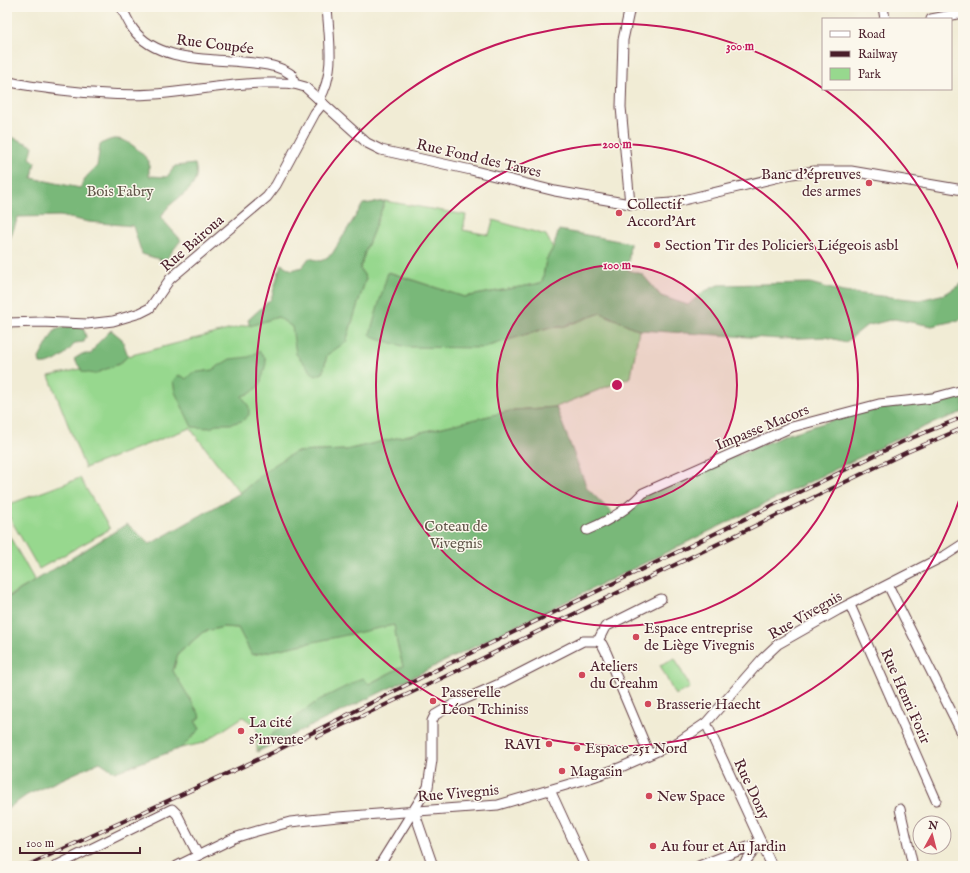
<svg xmlns="http://www.w3.org/2000/svg" width="970" height="873" font-family="'IM FELL English',serif">
<style>
.green{fill:#97d88e;stroke:#707c5c}
.forest{fill:#79b879;stroke:#626c52}
.lines{fill:none;stroke-linecap:round;stroke-linejoin:round}
.minor-casing{stroke:#633e44;stroke-width:11}
.minor{stroke:#fff;stroke-width:9}
.rail-casing{stroke:#4a1f2b;stroke-width:4}
.rail{stroke:#fbf7ec;stroke-width:2.5;stroke-dasharray:8;stroke-linecap:butt}
.ring{fill:none;stroke:#c2185b;stroke-width:2}
.poi-dot{fill:#d1495b;stroke:#fbf7ec;stroke-width:1.5}
.labels{text-anchor:middle;stroke-width:3;stroke-linejoin:round;paint-order:stroke}
.street-label{font-size:15px;fill:#4a1f2b;stroke:#fbf7ec}
.poi-label{font-size:15px;fill:#4a1f2b;stroke:#fbf7ec;text-anchor:start}
.park-label{font-size:15px;fill:#615649;stroke:#fbf7ec}
.centre{fill:#c2185b;stroke:#fbf7ec;stroke-width:2}
.ring-label{font-size:12px;text-anchor:middle;font-weight:bold;fill:#c2185b;stroke:#fbf7ec;stroke-width:3;stroke-linejoin:round;paint-order:stroke}
</style>
<rect width="100%" height="100%" fill="#fbf7ec"/>
<filter id="ink" filterUnits="userSpaceOnUse"><feTurbulence type="fractalNoise" baseFrequency=".025" numOctaves="2"/><feDisplacementMap in="SourceGraphic" scale="8" xChannelSelector="R" yChannelSelector="G"/><feConvolveMatrix kernelMatrix="1 2 1 2 8 2 1 2 1" color-interpolation-filters="sRGB"/></filter>
<filter id="wash" filterUnits="userSpaceOnUse"><feTurbulence type="fractalNoise" baseFrequency=".012" numOctaves="4" result="noise"/><feDisplacementMap in="SourceGraphic" scale="16" xChannelSelector="R" yChannelSelector="G"/><feGaussianBlur stdDeviation="0.9" result="paint"/><feColorMatrix in="noise" values="0 0 0 0 0 0 0 0 0 0 0 0 0 0 0 0 0 1.4 0 .05"/><feComposite in="paint" operator="in"/></filter>
<g filter="url(#wash)">
<rect width="100%" height="100%" fill="#f1ecd5"/>
<g class="green">
<polygon points="385,201 466,215 463,230 489,235 493,220 546,235 553,248 546,260 542,283 464,297 389,272 482,348 547,328 562,327 601,313 639,330 631,377 556,407 514,410 346,450 296,452 240,493 190,428 85,468 49,376 80,369 83,372 119,364 128,356 278,317 293,327 326,355 346,341 366,278 360,269 365,252"/>
<polygon points="80,478 110,529 39,569 7,513 7,505"/>
<polygon points="7,532 35,581 7,597"/>
<polygon points="394,624 397,643 403,666 271,735 257,752 257,727 243,717 203,743 181,748 200,729 195,721 173,671 178,654 203,632 223,627 239,628 252,655"/>
<polygon points="675,658 690,688 675,695 660,665"/>
</g>
<g class="forest">
<path d="M 7,135 L 33,146 L 30,158 L 35,162 L 32,178 L 80,188 L 87,176 L 97,166 L 100,145 C 120,130 135,146 149,161 L 149,176 L 167,177 L 175,166 L 195,164 C 204,193 169,196 161,218 L 181,240 L 165,261 L 142,254 L 133,226 L 89,222 L 60,216 L 18,217 L 7,247 Z"/>
<polygon points="385,201 365,252 360,269 366,278 346,342 327,355 323,373 315,376 296,354 292,327 278,317 250,326 248,320 271,299 281,264 292,270 302,267 309,258 321,261 332,254 363,204"/>
<polygon points="559,230 630,243 628,270 642,274 661,296 688,305 703,292 718,285 810,283 843,292 919,300 945,294 963,283 963,319 932,326 894,319 866,326 846,342 826,337 781,339 639,330 601,313 562,327 547,328 482,348 406,347 374,338 370,334 388,272 464,297 542,283 546,260 553,248"/>
<path d="M 69,326 L 81,327 L 84,330 L 86,337 L 84,342 L 75,343 C 68,353 53,366 40,364 L 39,358 L 55,330 Z"/>
<polygon points="111,330 122,339 128,356 119,364 94,374 83,372 74,359 82,354 91,354 97,344"/>
<polygon points="259,351 265,357 266,363 260,385 251,393 242,396 249,407 249,415 242,421 230,424 217,424 211,428 192,427 175,392 173,381 177,376 182,376 186,379 192,373 212,370 230,359 249,357"/>
<polygon points="963,393 963,412 931,424 901,437 423,672 257,752 271,735 319,700 363,678 369,684 403,666 397,643 394,625 252,655 238,628 223,627 203,632 178,654 173,671 201,717 195,721 200,729 181,748 115,772 100,762 27,795 7,809 7,598 127,524 150,544 240,493 271,467 295,452 346,450 514,410 556,407 587,488 615,516 643,493 789,434 871,408"/>
</g>
</g>
<g filter="url(#ink)">
<g class="lines">
<defs>
<g id="minor">
<path d="M 121,7 C 125,14 128,22 133,29 C 158,64 216,58 254,63 C 268,65 280,66 292,75 L 294,83"/>
<polyline points="883,7 885,19"/>
<polyline points="931,19 963,13"/>
<path d="M 7,81 C 25,86 43,88 61,90 C 95,94 132,97 167,93 C 199,90 230,84 263,83 C 278,83 291,82 305,87 L 367,143 L 381,150 L 471,170 L 555,191 L 630,204 L 645,205 L 671,203 L 792,174 L 815,171 L 851,171 L 963,190"/>
<path d="M 319,100 C 336,73 329,38 327,7"/>
<polyline points="630,204 621,107 623,40 630,7"/>
<polyline points="7,323 41,322 87,324 113,321 140,313 150,308 170,279 267,197 276,185 315,113 323,103"/>
<path d="M 587,530 C 609,521 627,510 643,493 L 792,427 L 879,404 L 933,398 L 963,390"/>
<polyline points="888,585 963,735"/>
<polyline points="850,605 936,800"/>
<polyline points="598,641 602,644 606,652 649,754"/>
<polyline points="598,641 605,627 661,599"/>
<polyline points="706,723 772,866"/>
<polyline points="550,790 585,866"/>
<polyline points="900,809 913,866"/>
<polyline points="414,811 433,866"/>
<polyline points="56,866 172,809 177,814 198,855"/>
<polyline points="177,866 234,838 250,833 290,822 338,817 498,805 590,778 619,768 678,742 706,723 762,659 778,644 838,610 946,555 963,544"/>
<polyline points="379,866 428,787 432,760 432,721 435,715 454,704 499,684 583,641 598,641"/>
<polyline points="699,866 761,842"/>
<polyline points="742,866 760,843"/>
</g>
</defs>
<use href="#minor" class="minor-casing"/>
<use href="#minor" class="minor"/>
<defs>
<g id="rail">
<polyline points="317,737 436,681 907,452 963,428"/>
<polyline points="26,866 274,752 432,672 849,468 902,442 963,417"/>
</g>
</defs>
<use href="#rail" class="rail-casing"/>
<use href="#rail" class="rail"/>
</g>
</g>
<circle cx="617" cy="385" r="120" fill="#c2185b" fill-opacity=".12"/>
<g class="ring">
<circle cx="617" cy="385" r="120"/>
<circle cx="617" cy="385" r="241"/>
<path d="M962 491A361 361 0 1 1 962 279"/>
</g>
<g class="poi-dot">
<circle cx="869" cy="183" r="4"/>
<circle cx="619" cy="213" r="4"/>
<circle cx="657" cy="245" r="4"/>
<circle cx="636" cy="637" r="4"/>
<circle cx="582" cy="675" r="4"/>
<circle cx="433" cy="701" r="4"/>
<circle cx="648" cy="704" r="4"/>
<circle cx="241" cy="731" r="4"/>
<circle cx="549" cy="744" r="4"/>
<circle cx="577" cy="748" r="4"/>
<circle cx="562" cy="771" r="4"/>
<circle cx="649" cy="796" r="4"/>
<circle cx="653" cy="846" r="4"/>
</g>
<g class="labels">
<g class="street-label">
<text transform="translate(215 44) rotate(7)" y="5">Rue Coupée</text>
<text transform="translate(479 158) rotate(13)" y="5">Rue Fond des Tawes</text>
<text transform="translate(192 243) rotate(-41)" y="5">Rue Bairoua</text>
<text transform="translate(762 427) rotate(-22)" y="5">Impasse Macors</text>
<text transform="translate(805 615) rotate(-30)" y="5">Rue Vivegnis</text>
<text transform="translate(906 696) rotate(66)" y="5">Rue Henri Forir</text>
<text transform="translate(752 789) rotate(65)" y="5">Rue Dony</text>
<text transform="translate(458 793) rotate(-5)" y="5">Rue Vivegnis</text>
</g>
<g class="poi-label">
<text x="861" y="179" text-anchor="end">Banc d'épreuves<tspan x="861" dy="17">des armes</tspan></text>
<text x="627" y="209">Collectif<tspan x="627" dy="17">Accord'Art</tspan></text>
<text x="665" y="250">Section Tir des Policiers Liégeois asbl</text>
<text x="644" y="633">Espace entreprise<tspan x="644" dy="17">de Liège Vivegnis</tspan></text>
<text x="590" y="671">Ateliers<tspan x="590" dy="17">du Creahm</tspan></text>
<text x="441" y="697">Passerelle<tspan x="441" dy="17">Léon Tchiniss</tspan></text>
<text x="656" y="709">Brasserie Haecht</text>
<text x="249" y="727">La cité<tspan x="249" dy="17">s'invente</tspan></text>
<text x="541" y="749" text-anchor="end">RAVI</text>
<text x="585" y="753">Espace 251 Nord</text>
<text x="570" y="776">Magasin</text>
<text x="657" y="801">New Space</text>
<text x="661" y="851">Au four et Au Jardin</text>
</g>
<g class="park-label">
<text x="120" y="196">Bois Fabry</text>
<text x="456" y="531">Coteau de<tspan x="456" dy="17">Vivegnis</tspan></text>
</g>
</g>
<circle cx="617" cy="385" r="6" class="centre"/>
<g class="ring-label">
<text x="740" y="50">300 m</text>
<text x="617" y="148">200 m</text>
<text x="617" y="269">100 m</text>
</g>
<rect width="970" height="873" fill="none" stroke="#fbf7ec" stroke-width="24"/>
<rect x="822" y="18" width="130" height="72" fill="#fbf7ec" stroke="#b4a19f"/>
<rect x="830" y="31" width="20" height="6" fill="#ffffff" stroke="#b4a19f"/>
<text x="858" y="38" font-size="12" fill="#4a1f2b">Road</text>
<rect x="830" y="51" width="20" height="6" fill="#4a1f2b" stroke="#b4a19f"/>
<text x="858" y="58" font-size="12" fill="#4a1f2b">Railway</text>
<rect x="830" y="68" width="20" height="12" fill="#97d88e" stroke="#b4a19f"/>
<text x="858" y="78" font-size="12" fill="#4a1f2b">Park</text>
<g transform="translate(932 835) rotate(7)"><circle r="19" fill="#fbf7ec" stroke="#b4a19f"/>
<path d="M0-3L7 15L0 10L-7 15Z" fill="#d1495b"/>
<text y="-6" font-size="11" font-weight="bold" text-anchor="middle" fill="#4a1f2b">N</text>
</g>
<path d="M20 847v6h120v-6" fill="none" stroke="#4a1f2b" stroke-width="2"/>
<text x="26" y="847" font-size="12" fill="#4a1f2b" stroke="#fbf7ec" stroke-width="3" paint-order="stroke">100 m</text>
</svg>
